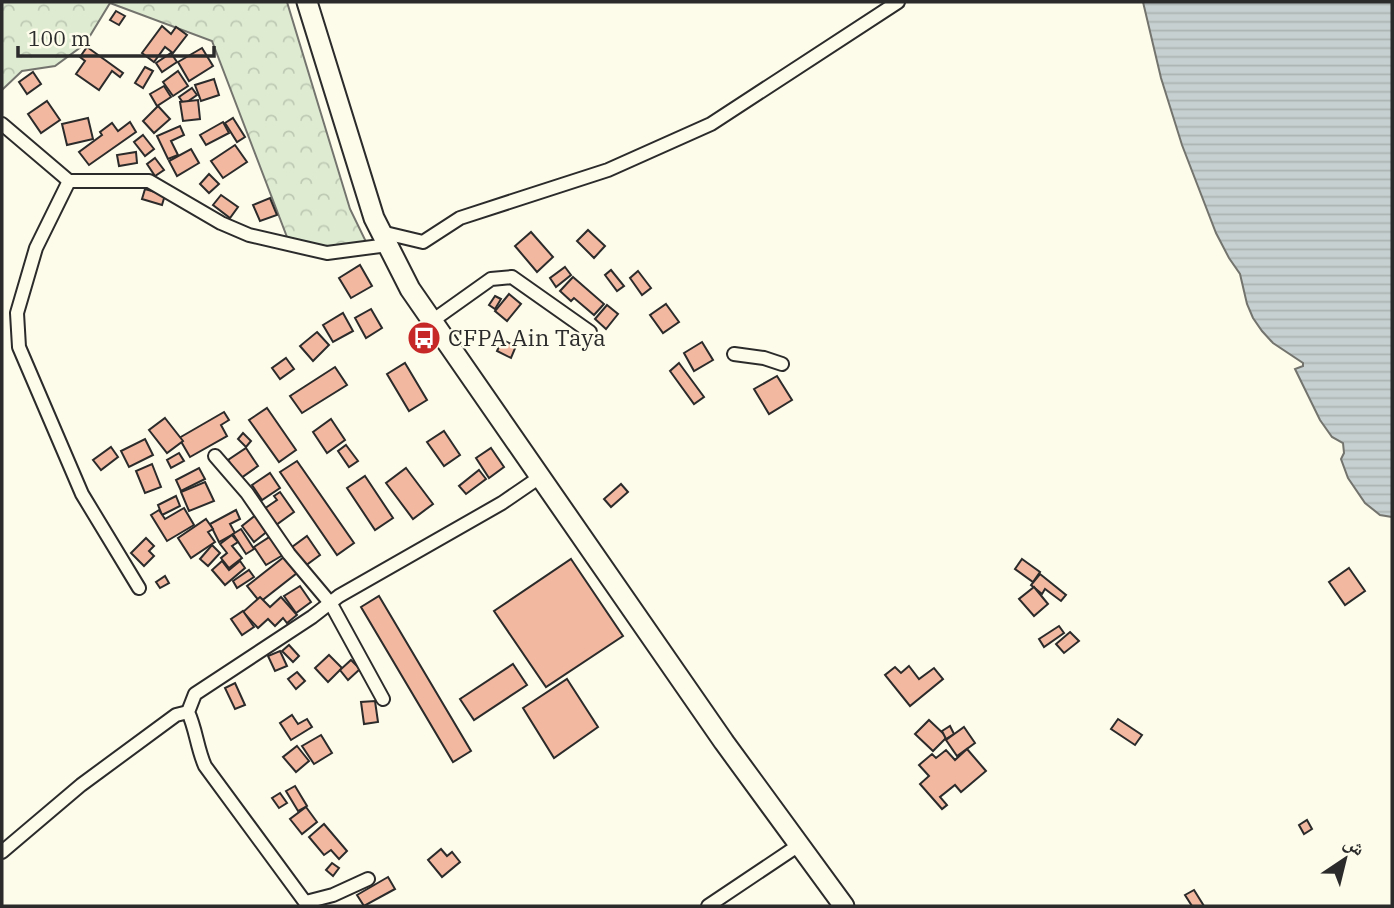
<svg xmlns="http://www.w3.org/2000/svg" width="1394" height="908" font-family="'IBM Plex Serif','Noto Naskh Arabic',serif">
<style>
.forest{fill:url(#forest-crowns);stroke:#74746e;stroke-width:2}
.water{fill:url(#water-rules);stroke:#74746e;stroke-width:2}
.building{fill:#f2b8a0;stroke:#2b2b2b;stroke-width:2}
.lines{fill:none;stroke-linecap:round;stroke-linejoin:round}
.street-casing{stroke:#2b2b2b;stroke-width:16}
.primary-casing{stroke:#2b2b2b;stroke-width:23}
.street{stroke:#fdfbea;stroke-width:12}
.primary{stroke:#fdfbea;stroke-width:19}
.labels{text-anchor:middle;stroke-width:5;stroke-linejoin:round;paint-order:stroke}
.poi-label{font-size:23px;fill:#2b2b2b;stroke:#fdfbea;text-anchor:start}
</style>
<defs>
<pattern id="forest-crowns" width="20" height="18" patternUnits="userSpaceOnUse" patternTransform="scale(1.75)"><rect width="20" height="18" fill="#deebd1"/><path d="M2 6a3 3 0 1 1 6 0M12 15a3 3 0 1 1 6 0" fill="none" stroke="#bfcab4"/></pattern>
<pattern id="water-rules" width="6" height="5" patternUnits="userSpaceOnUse" patternTransform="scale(1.75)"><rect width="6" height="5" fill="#c7d0d0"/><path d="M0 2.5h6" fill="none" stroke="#abb3b3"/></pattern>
</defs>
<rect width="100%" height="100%" fill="#fdfbea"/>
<polygon class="forest" points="2,2 287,2 350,209 370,250 336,251 287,237 212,41 110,3 85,44 55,66 22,71 2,90"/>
<polygon class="water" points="1143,2 1392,2 1392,517 1380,515 1365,503 1348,478 1341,459 1344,453 1343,443 1332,437 1320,420 1295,369 1303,366 1303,363 1273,343 1262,331 1253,318 1247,304 1240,274 1229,258 1216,233 1182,145 1161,78"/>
<g class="building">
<polygon points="116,11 125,16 119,25 110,20"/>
<polygon points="162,26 171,34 176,27 187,35 173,53 165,47 154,62 142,53"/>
<polygon points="87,47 123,73 120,77 112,71 99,90 76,74 85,61 80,57"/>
<polygon points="202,48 213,66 189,81 178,62"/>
<polygon points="171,53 177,62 162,72 156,63"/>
<polygon points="145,67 153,71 143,88 135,83"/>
<polygon points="178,71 188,86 173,96 163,82"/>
<polygon points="33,72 41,84 27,94 19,82"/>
<polygon points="214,79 219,95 201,101 195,85"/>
<polygon points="164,86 171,97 157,106 150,94"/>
<polygon points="192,88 197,95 184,104 179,97"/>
<polygon points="198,100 200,119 183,121 180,102"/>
<polygon points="47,101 60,120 41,133 28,114"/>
<polygon points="158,106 170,119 154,133 143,121"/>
<polygon points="88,118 93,139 67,145 62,124"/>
<polygon points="233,118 245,137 237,142 225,123"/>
<polygon points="130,122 136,132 89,165 79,152 102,135 100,132 112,123 118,131"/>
<polygon points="223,122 229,133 206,145 200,135"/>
<polygon points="180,126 184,135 171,141 178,155 168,159 157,136"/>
<polygon points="143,135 154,149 145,156 134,142"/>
<polygon points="235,145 247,162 223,178 211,161"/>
<polygon points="191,149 199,163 177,176 169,161"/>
<polygon points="136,152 137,163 119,166 117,155"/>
<polygon points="155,158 164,170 155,176 147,164"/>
<polygon points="209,174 219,184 209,193 200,184"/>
<polygon points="145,189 165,195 162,205 142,199"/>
<polygon points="221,195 238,207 230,218 213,205"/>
<polygon points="270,198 277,215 260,221 253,205"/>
<polygon points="588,230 605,246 594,258 577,241"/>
<polygon points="531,232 553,257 537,272 515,246"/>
<polygon points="360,265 372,286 351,298 339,278"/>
<polygon points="565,267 571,275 556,287 550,278"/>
<polygon points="611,270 624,286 617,291 605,275"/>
<polygon points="638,271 651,288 642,295 630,278"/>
<polygon points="573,277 604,304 594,315 574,298 571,301 560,291"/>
<polygon points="509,294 521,304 507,321 495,311"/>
<polygon points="495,296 501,299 495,309 489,305"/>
<polygon points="666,304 679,322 663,333 650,315"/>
<polygon points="607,305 618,314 606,329 595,319"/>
<polygon points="371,309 382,328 366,338 355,318"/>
<polygon points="343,313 353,331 333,342 323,325"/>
<polygon points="317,332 329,345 313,361 300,346"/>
<polygon points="502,340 516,346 511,358 497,351"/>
<polygon points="702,342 713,360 694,371 684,353"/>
<polygon points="286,358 294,369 280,379 272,368"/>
<polygon points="405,363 427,400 409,411 387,374"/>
<polygon points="679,363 704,397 694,404 670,371"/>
<polygon points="335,367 347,385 302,413 290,396"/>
<polygon points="777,376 792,400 769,414 754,389"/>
<polygon points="267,408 296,450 279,462 249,420"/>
<polygon points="224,412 229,420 221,425 227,436 190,457 179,438"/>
<polygon points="165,418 183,441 167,453 149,430"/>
<polygon points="331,419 345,440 327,453 313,432"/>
<polygon points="444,431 460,455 444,466 427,442"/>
<polygon points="243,433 251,441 246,447 238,439"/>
<polygon points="145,439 153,455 129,467 121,451"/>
<polygon points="346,445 358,461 349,467 338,451"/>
<polygon points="111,447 118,457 101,470 93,460"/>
<polygon points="246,448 258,466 241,478 228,460"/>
<polygon points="491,448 504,467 489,478 476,458"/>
<polygon points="179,453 184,461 171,468 167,460"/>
<polygon points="297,461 354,543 337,555 280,472"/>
<polygon points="152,464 161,487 145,493 136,471"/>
<polygon points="199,468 205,479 181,491 176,480"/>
<polygon points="406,468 433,504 413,519 386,483"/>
<polygon points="479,470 486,479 466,494 459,486"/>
<polygon points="270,473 280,488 262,500 252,485"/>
<polygon points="365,476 393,518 375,530 347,488"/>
<polygon points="205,482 214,501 189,511 181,492"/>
<polygon points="621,484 628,492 611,507 604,499"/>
<polygon points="280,492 294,512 276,525 264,509 277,500 274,496"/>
<polygon points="176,496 180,506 162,515 158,505"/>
<polygon points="184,508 194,525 167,541 151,515 159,510 165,519"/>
<polygon points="236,510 240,519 230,524 235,533 219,542 210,524"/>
<polygon points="257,514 269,530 254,542 242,526"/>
<polygon points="206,519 213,529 208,532 215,542 191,558 178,538"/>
<polygon points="241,529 254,549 246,554 233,534"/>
<polygon points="232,535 238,542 232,546 242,558 229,568 221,558 227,553 220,544"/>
<polygon points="271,536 283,555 266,565 254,547"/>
<polygon points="307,536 320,555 305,566 292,547"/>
<polygon points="146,538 154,546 149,551 154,556 144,566 131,553"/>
<polygon points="212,545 220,553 208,566 200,559"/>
<polygon points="284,557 297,573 260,602 247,586"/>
<polygon points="571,559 623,636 546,687 494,611"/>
<polygon points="1022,559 1040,572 1033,582 1015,569"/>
<polygon points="222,561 229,570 240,561 245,568 225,585 212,570"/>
<polygon points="1349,568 1365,591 1345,605 1329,582"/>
<polygon points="249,570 254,577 237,588 233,581"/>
<polygon points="1040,574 1066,595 1061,601 1045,589 1042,594 1031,585"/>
<polygon points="165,576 169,583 160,588 156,582"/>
<polygon points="300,586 311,602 296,613 284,596"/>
<polygon points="1034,587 1048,604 1034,616 1019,599"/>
<polygon points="379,596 471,751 453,762 361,607"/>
<polygon points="260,597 270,607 281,597 297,615 287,623 283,618 275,626 268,619 258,628 243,612"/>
<polygon points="243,611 254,627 242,635 231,619"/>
<polygon points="1059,626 1064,633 1044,647 1039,639"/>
<polygon points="1070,632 1079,641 1064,653 1056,644"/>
<polygon points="289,645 299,656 293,662 282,651"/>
<polygon points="280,651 287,666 275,671 268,656"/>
<polygon points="329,655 342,668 328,682 315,668"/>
<polygon points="351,660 360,669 348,680 340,670"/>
<polygon points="513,664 527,685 474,720 460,699"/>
<polygon points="909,666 919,679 934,668 943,679 910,706 885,675 895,667 901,673"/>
<polygon points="297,672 305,681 296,689 288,679"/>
<polygon points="567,679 598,727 554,758 523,708"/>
<polygon points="235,683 245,705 235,709 225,688"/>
<polygon points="375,701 378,722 364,724 361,702"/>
<polygon points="292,715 298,724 307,719 312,727 291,740 280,723"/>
<polygon points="1118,719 1142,735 1135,745 1111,729"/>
<polygon points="929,720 947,737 933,751 915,734"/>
<polygon points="950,726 954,734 946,739 942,731"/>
<polygon points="964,727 975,743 957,756 946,740"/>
<polygon points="321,735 332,753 314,764 302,746"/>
<polygon points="297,746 309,761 296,772 283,757"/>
<polygon points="967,749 986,771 961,792 955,785 940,797 947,805 942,809 920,784 929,776 919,765 932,754 936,758 946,750 955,760"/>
<polygon points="295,786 307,806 298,811 286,791"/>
<polygon points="280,793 287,803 279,808 272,798"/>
<polygon points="306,807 317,822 302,834 290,819"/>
<polygon points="1307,820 1312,829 1304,834 1299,825"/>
<polygon points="324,824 347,851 339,859 331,850 324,855 309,837"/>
<polygon points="441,849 447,856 452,852 460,862 442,877 428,860"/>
<polygon points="332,863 339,868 333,876 326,870"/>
<polygon points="388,877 395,889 364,906 357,895"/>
<polygon points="1194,890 1204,906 1192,906 1185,895"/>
</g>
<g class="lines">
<defs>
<g id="street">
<polyline points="2,124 69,181 149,181 221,223 249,235 327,253 388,245"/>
<polyline points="69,181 36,248 17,313 19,347 82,494 139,588"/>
<polyline points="381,232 423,242 460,218 608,170 711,124 898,2"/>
<polyline points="432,321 491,279 512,277 590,332"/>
<polyline points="734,354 764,358 782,364"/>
<polyline points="215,456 247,493 289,554 331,604 383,699"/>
<polyline points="2,852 81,785 176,715 188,712"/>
<polyline points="306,902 333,895 368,879"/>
<path d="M 308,906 L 205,766 C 197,748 196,729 188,712 L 195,694 L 312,617 L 339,596 L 502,503 L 540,477"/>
<polyline points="708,906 799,845"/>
</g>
<polyline id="primary" points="307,2 374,218 410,289 724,742 844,906"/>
</defs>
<use href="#street" class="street-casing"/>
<use href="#primary" class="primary-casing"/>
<use href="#street" class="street"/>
<use href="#primary" class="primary"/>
</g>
<defs>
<symbol id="bus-disc" viewBox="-11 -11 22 22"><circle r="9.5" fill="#c62828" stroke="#fdfbea"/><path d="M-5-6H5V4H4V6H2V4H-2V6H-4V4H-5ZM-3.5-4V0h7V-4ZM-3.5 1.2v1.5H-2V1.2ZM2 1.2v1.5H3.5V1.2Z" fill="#fff"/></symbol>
</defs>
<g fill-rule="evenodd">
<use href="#bus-disc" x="405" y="319" width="38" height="38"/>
</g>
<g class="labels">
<g class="poi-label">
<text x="448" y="346">CFPA Ain Taya</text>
</g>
</g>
<rect width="1394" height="908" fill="none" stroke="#2b2b2b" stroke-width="7"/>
<g transform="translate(1345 859) rotate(35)" stroke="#fdfbea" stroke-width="5" paint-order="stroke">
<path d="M0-5L12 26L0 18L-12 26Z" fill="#2b2b2b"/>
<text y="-10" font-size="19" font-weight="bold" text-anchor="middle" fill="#2b2b2b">ش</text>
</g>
<path d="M18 46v10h196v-10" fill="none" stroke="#2b2b2b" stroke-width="3.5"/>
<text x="28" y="46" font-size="21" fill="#2b2b2b" stroke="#fdfbea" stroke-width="5" paint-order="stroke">100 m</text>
</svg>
